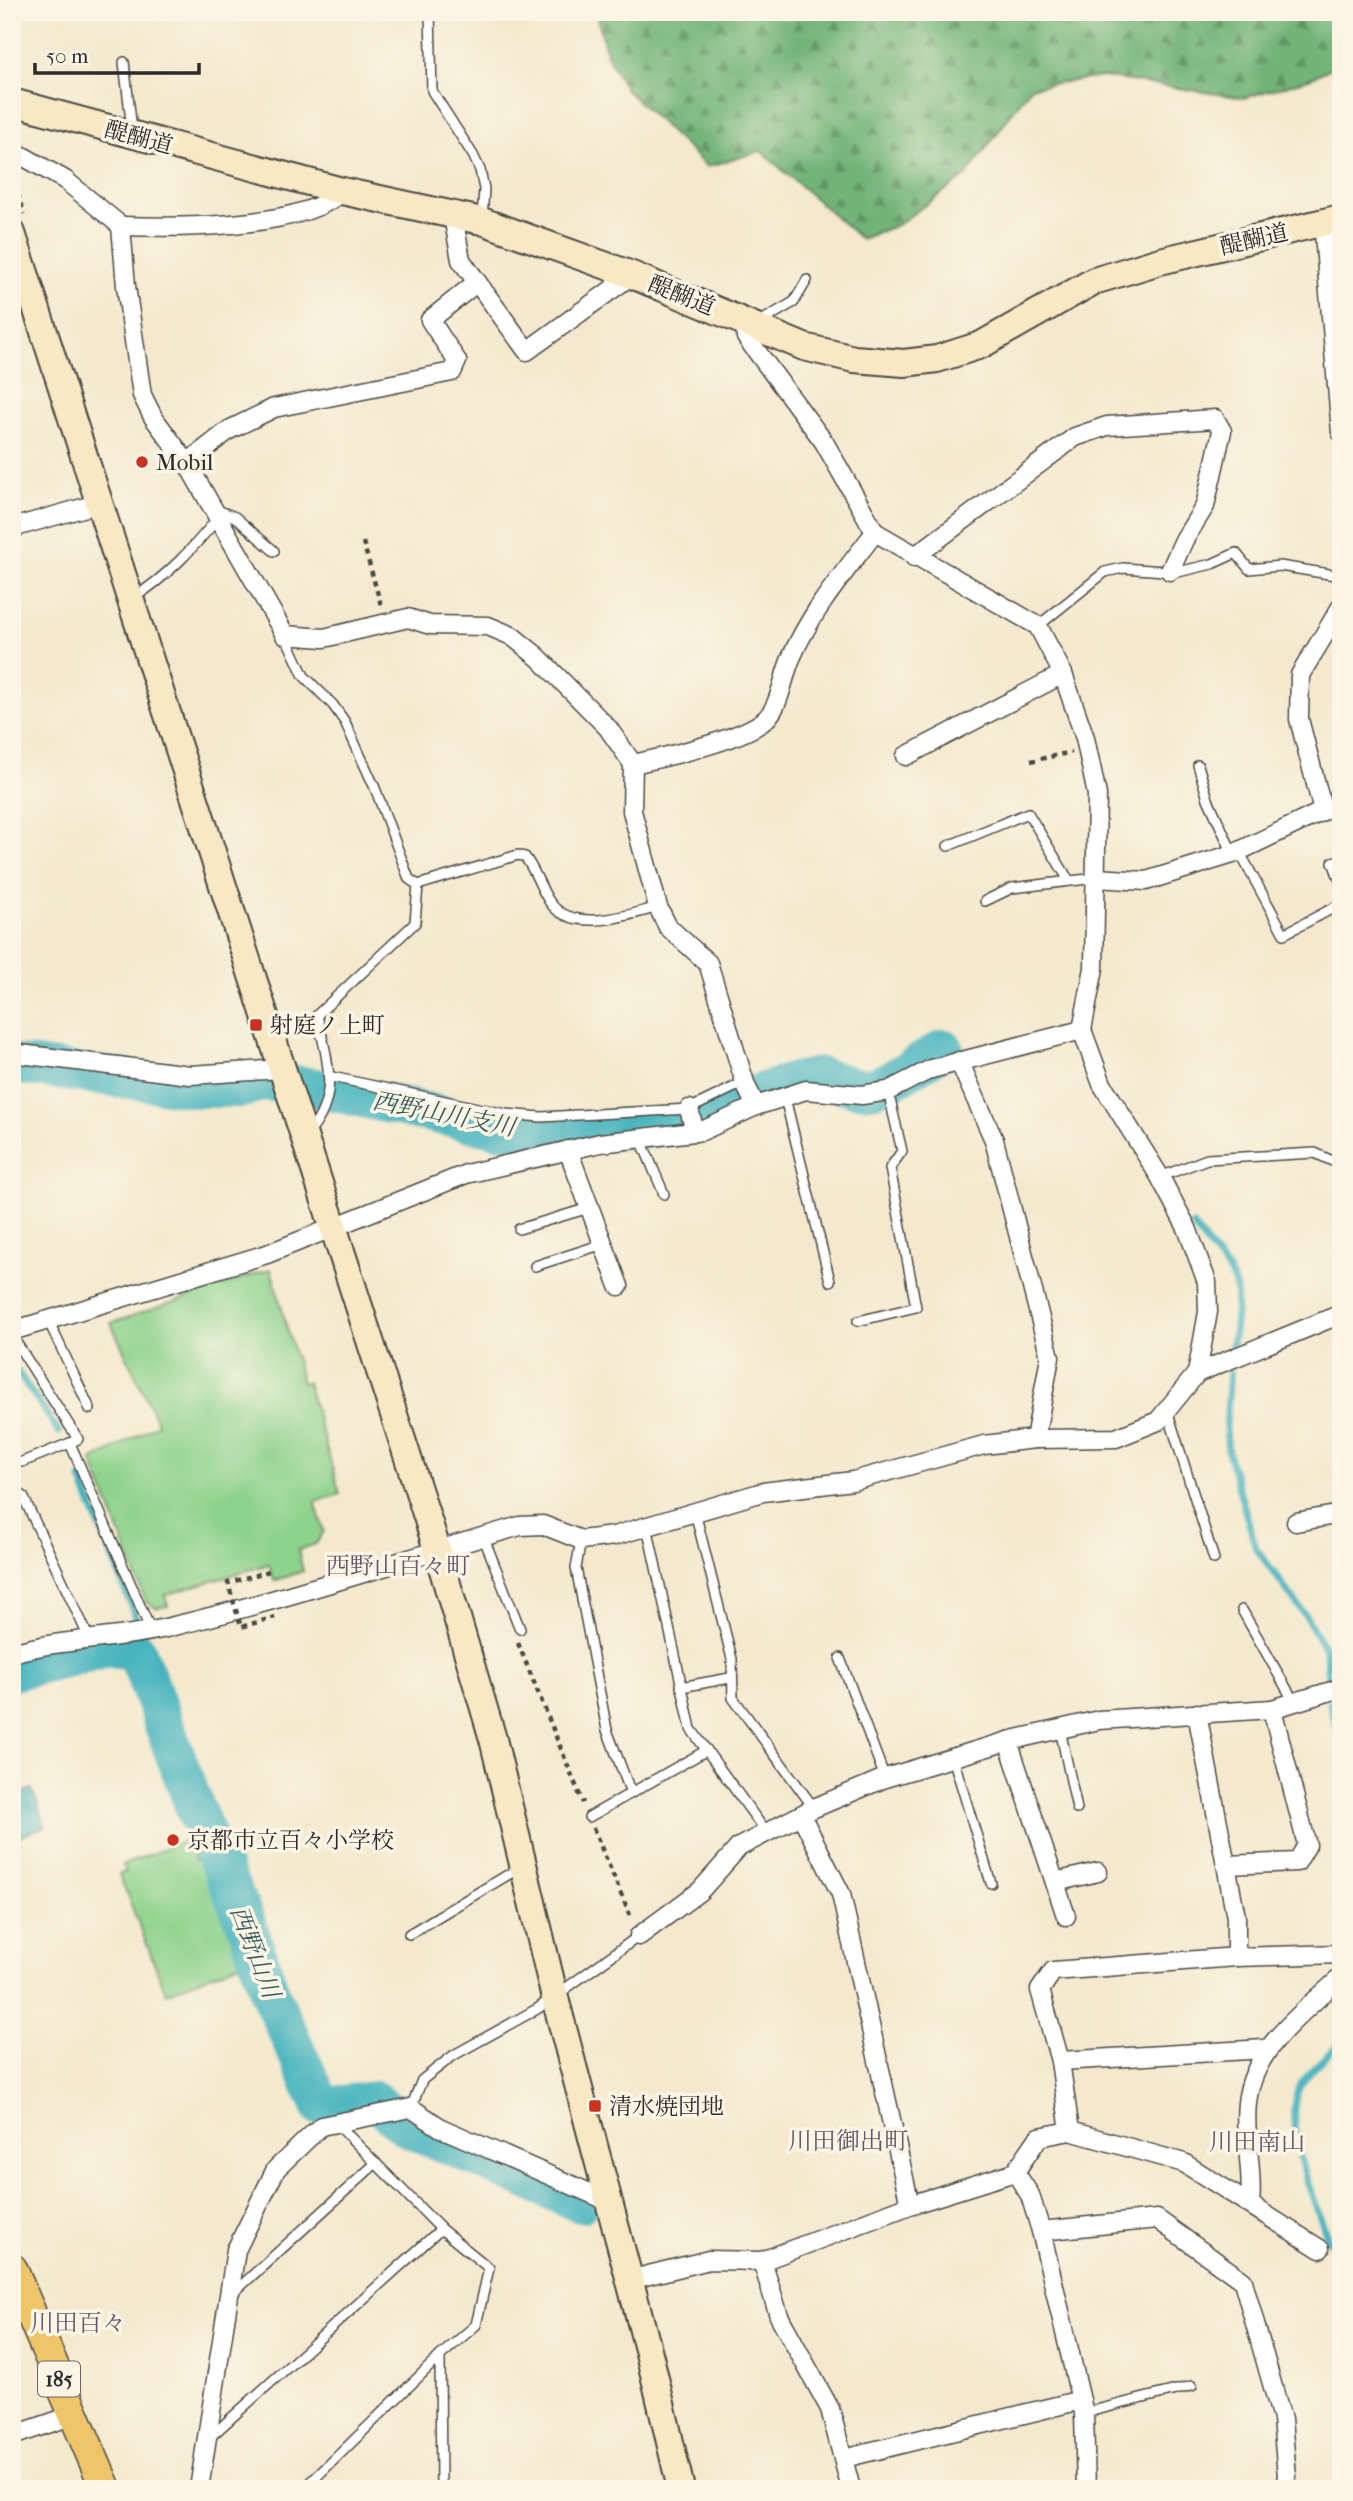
<svg xmlns="http://www.w3.org/2000/svg" width="1353" height="2501" font-family="'IM FELL French Canon','Noto Serif JP',serif">
<style>
.grass{fill:#8dd28c;stroke:#5c7e5c;stroke-width:2}
.forest{fill:url(#forest-firs);stroke:#4e7052;stroke-width:2}
.water{fill:url(#water-ripples);stroke:#386f74;stroke-width:2}
.lines{fill:none;stroke-linecap:round;stroke-linejoin:round}
.stream{stroke:#44b3be;stroke-width:7}
.river{stroke:#44b3be;stroke-width:40}
.lane-casing{stroke:#494843;stroke-width:12}
.street-casing{stroke:#494843;stroke-width:21}
.secondary-casing{stroke:#494843;stroke-width:30}
.primary-casing{stroke:#494843;stroke-width:33}
.path{stroke:#494843;stroke-width:4.5;stroke-dasharray:5 5;stroke-linecap:butt}
.lane{stroke:#fff;stroke-width:9}
.street{stroke:#fff;stroke-width:18}
.secondary{stroke:#f8e8c3;stroke-width:26}
.primary{stroke:#eec569;stroke-width:30}
.path-bridge{stroke:#494843;stroke-width:4.5;stroke-dasharray:5 5;stroke-linecap:butt}
.poi-dot{fill:#c8321e;stroke:#fcf5e5;stroke-width:2.5}
.labels{text-anchor:middle;stroke-width:7;stroke-linejoin:round;paint-order:stroke}
.shield{fill:#fcf5e5;stroke:#6a6863;stroke-width:2}
.shield-label{font-size:21px;font-weight:bold;fill:#2b2b2b}
.street-label{font-size:23px;fill:#2b2b2b;stroke:#fcf5e5}
.poi-label{font-size:23px;fill:#2b2b2b;stroke:#fcf5e5;text-anchor:start}
.water-label{font-size:24px;font-style:italic;fill:#345b5e;stroke:#fcf5e5}
.neighbourhood-label{font-size:24px;fill:#66586c;stroke:#fcf5e5}
</style>
<defs>
<pattern id="forest-firs" width="22" height="20" patternUnits="userSpaceOnUse" patternTransform="scale(1.75)"><rect width="22" height="20" fill="#72b478"/><path d="M5 1l3.5 6h-7zM16 11l3.5 6h-7z" fill="#5e9363"/></pattern>
<pattern id="water-ripples" width="26" height="14" patternUnits="userSpaceOnUse" patternTransform="scale(1.75)"><rect width="26" height="14" fill="#44b3be"/><path d="M2 4q2-2 4 0t4 0M15 11q2-2 4 0t4 0" fill="none" stroke="#39929b"/></pattern>
</defs>
<rect width="100%" height="100%" fill="#fcf5e5"/>
<filter id="ink" filterUnits="userSpaceOnUse"><feTurbulence type="fractalNoise" baseFrequency=".0143" numOctaves="2"/><feDisplacementMap in="SourceGraphic" scale="14" xChannelSelector="R" yChannelSelector="G"/><feConvolveMatrix kernelMatrix="1 2 1 2 8 2 1 2 1" color-interpolation-filters="sRGB"/></filter>
<filter id="wash" filterUnits="userSpaceOnUse"><feTurbulence type="fractalNoise" baseFrequency=".00686" numOctaves="4" result="noise"/><feDisplacementMap in="SourceGraphic" scale="28" xChannelSelector="R" yChannelSelector="G"/><feGaussianBlur stdDeviation="1.57" result="paint"/><feColorMatrix in="noise" values="0 0 0 0 0 0 0 0 0 0 0 0 0 0 0 0 0 1.4 0 .05"/><feComposite in="paint" operator="in"/></filter>
<g filter="url(#wash)">
<rect width="100%" height="100%" fill="#f4e9ce"/>
<g class="grass">
<polygon points="271,1269 302,1383 307,1382 340,1494 315,1502 324,1531 316,1544 298,1550 303,1571 274,1581 269,1564 165,1595 168,1606 156,1608 146,1602 92,1461 158,1424 111,1323"/>
<polygon points="186,1840 195,1860 214,1852 250,1959 166,1993 119,1874 126,1872 123,1865"/>
</g>
<polygon class="forest" points="596,12 1341,12 1341,63 1309,79 1244,98 1103,77 1031,87 966,176 897,225 861,239 761,151 707,167 626,90 607,56"/>
<polygon class="water" points="32,1789 46,1826 12,1840 12,1797"/>
<g class="lines">
<g class="stream">
<path d="M 1193,1225 C 1232,1282 1245,1268 1232,1345"/>
<polyline points="12,1364 59,1432"/>
<polyline points="1230,1372 1226,1427 1228,1452 1256,1548 1305,1615 1326,1651 1328,1679"/>
<polyline points="81,1479 136,1618"/>
<polyline points="136,1650 136,1642"/>
<polyline points="1330,1703 1341,1742"/>
<path d="M 1329,2242 C 1316,2202 1279,2125 1300,2086 C 1309,2070 1328,2055 1341,2042"/>
</g>
<g class="river">
<polyline points="12,1064 197,1088 242,1088 263,1081 317,1088 507,1130 577,1132 688,1125 719,1113 739,1100 794,1082 820,1077 854,1087 872,1088 892,1080 944,1049"/>
<polyline points="12,1671 108,1647 136,1650 198,1816 247,1925 271,1996 322,2107 375,2101 407,2127 580,2203"/>
</g>
</g>
</g>
<g filter="url(#ink)">
<g class="lines">
<defs>
<g id="lane">
<polyline points="430,12 432,91 473,155 480,170 484,189 482,219"/>
<polyline points="124,62 132,130"/>
<polyline points="758,323 794,302 807,280"/>
<polyline points="217,510 235,517 274,551"/>
<path d="M 133,598 C 167,577 193,548 218,518"/>
<polyline points="1038,626 1105,572 1123,568 1178,572 1212,564 1236,553 1249,569 1280,566 1341,576"/>
<path d="M 285,635 L 304,676 L 333,705 L 345,722 L 375,788 L 409,879 L 418,885 L 415,923 L 317,1015 C 327,1059 341,1096 308,1134"/>
<polyline points="1198,765 1208,799 1233,854"/>
<polyline points="1323,811 1341,820"/>
<polyline points="948,846 1028,813 1068,879"/>
<polyline points="1239,851 1284,934 1341,904"/>
<polyline points="1341,859 1333,862 1341,883"/>
<path d="M 418,885 L 518,855 L 525,857 C 535,870 540,887 549,901 C 570,934 627,916 658,907"/>
<polyline points="985,901 1012,888 1096,878"/>
<polyline points="332,1077 506,1114 541,1117 689,1109 745,1082"/>
<polyline points="785,1098 830,1281"/>
<polyline points="641,1140 664,1194"/>
<polyline points="1160,1177 1207,1159 1315,1153 1341,1165"/>
<polyline points="519,1229 589,1208"/>
<polyline points="535,1266 603,1244"/>
<polyline points="858,1321 916,1307 890,1168 902,1151 888,1091"/>
<polyline points="49,1322 90,1409"/>
<polyline points="12,1336 78,1439 70,1443 151,1631"/>
<polyline points="1167,1410 1214,1559"/>
<polyline points="22,1462 70,1443"/>
<polyline points="12,1489 23,1496 90,1640"/>
<polyline points="695,1512 732,1659 733,1698 814,1808"/>
<polyline points="647,1526 691,1729 766,1832"/>
<polyline points="483,1536 520,1629"/>
<polyline points="581,1540 576,1568 607,1730 631,1793"/>
<polyline points="1242,1610 1293,1700"/>
<polyline points="840,1658 885,1778"/>
<polyline points="681,1687 730,1678"/>
<polyline points="1060,1729 1077,1809"/>
<polyline points="953,1758 991,1883"/>
<polyline points="589,1817 707,1750"/>
<polyline points="409,1934 521,1867"/>
<polyline points="411,2108 422,2080 454,2055 537,2009 639,1936"/>
<polyline points="337,2124 441,2229 489,2268 476,2325 440,2356"/>
<polyline points="232,2294 376,2163"/>
<polyline points="1084,2413 1192,2386"/>
<polyline points="208,2439 441,2229"/>
<polyline points="304,2489 440,2356 441,2489"/>
</g>
<g id="street">
<polyline points="12,150 65,180 121,226 126,286 142,395 153,417 187,463 285,635 324,638 408,618 430,625 488,626 512,636 538,657 608,728 633,764 632,811 658,907 668,927 708,963 746,1086 756,1106"/>
<polyline points="1323,223 1341,432"/>
<path d="M 121,226 C 174,228 305,229 342,191"/>
<polyline points="477,282 527,351 632,275"/>
<polyline points="187,463 229,430 274,408 452,372 457,361 430,320 477,282 461,260 453,216"/>
<polyline points="12,528 100,503"/>
<polyline points="914,557 1075,437 1107,426 1215,419 1222,431 1205,506 1184,540 1170,571"/>
<polyline points="906,756 1063,674"/>
<path d="M 633,764 C 666,757 734,741 761,723 C 781,710 782,677 792,656 C 812,610 845,572 875,532"/>
<polyline points="1096,878 1146,881 1233,854 1323,811 1299,719 1300,675 1341,607"/>
<polyline points="1082,1030 1102,1084 1160,1177 1187,1228 1207,1282 1208,1312 1197,1373"/>
<polyline points="12,1053 190,1075 282,1069"/>
<polyline points="959,1061 994,1140 1050,1357 1035,1439"/>
<polyline points="689,1109 695,1132"/>
<polyline points="568,1150 619,1286"/>
<polyline points="12,1331 267,1254 466,1174 600,1143 702,1131 756,1106 806,1090 862,1095 888,1091 931,1069 1082,1030 1094,968 1097,795 1085,738 1063,674 1038,626 875,532 824,442 746,337 744,320"/>
<polyline points="1296,1522 1341,1514"/>
<path d="M 12,1653 C 63,1638 119,1640 170,1627 C 288,1599 404,1559 520,1526 L 543,1525 L 581,1540 L 614,1536 L 763,1492 L 853,1481 L 984,1445 L 1035,1439 L 1116,1438 L 1158,1421 L 1197,1373 L 1341,1314"/>
<polyline points="1197,1713 1236,1917 1236,1957"/>
<polyline points="1008,1741 1066,1916"/>
<polyline points="801,1815 841,1894 910,2205"/>
<polyline points="1227,1865 1297,1862 1307,1845 1272,1709"/>
<polyline points="1055,1882 1098,1872"/>
<polyline points="639,1936 700,1891 739,1847 814,1808 885,1778 1008,1741 1099,1720 1272,1709 1341,1688"/>
<polyline points="1060,2061 1265,2049"/>
<polyline points="1070,2131 1060,2061 1040,1990 1053,1971 1236,1957 1341,1954"/>
<polyline points="1015,2172 1030,2195 1041,2231 1084,2413 1086,2489"/>
<path d="M 1250,2204 C 1254,2170 1243,2137 1247,2103 C 1253,2047 1303,2013 1341,1977"/>
<polyline points="1041,2231 1157,2219 1243,2281 1282,2419 1287,2476 1285,2489"/>
<polyline points="762,2261 779,2316 830,2409 851,2489"/>
<polyline points="629,2280 709,2260 762,2261 910,2205 1015,2172 1039,2137 1070,2131 1184,2163 1320,2249"/>
<polyline points="12,2436 74,2415"/>
<polyline points="844,2458 1081,2400"/>
<polyline points="199,2489 236,2250 276,2169 321,2126 411,2108 441,2128 608,2201"/>
</g>
<g id="secondary">
<polyline points="12,102 342,191 482,221 632,275 804,347 854,359 904,363 937,359 981,345 1094,281 1160,261 1341,218"/>
<polyline points="12,233 429,1523 493,1739 554,1994 650,2357 681,2489"/>
</g>
<polyline id="primary" points="12,2269 106,2489"/>
</defs>
<use href="#lane" class="lane-casing"/>
<use href="#street" class="street-casing"/>
<use href="#secondary" class="secondary-casing"/>
<use href="#primary" class="primary-casing"/>
<g class="path">
<polyline points="12,175 24,214"/>
<polyline points="363,542 381,605"/>
<polyline points="1031,761 1072,752"/>
<polyline points="518,1643 583,1803"/>
<polyline points="593,1828 632,1920"/>
</g>
<use href="#lane" class="lane"/>
<use href="#street" class="street"/>
<use href="#secondary" class="secondary"/>
<use href="#primary" class="primary"/>
<polyline class="path-bridge" points="269,1571 228,1583 241,1627 275,1617"/>
</g>
</g>
<g class="poi-dot">
<circle cx="142" cy="462" r="7"/>
<rect x="249" y="1018" width="14" height="14" rx="3.5"/>
<circle cx="173" cy="1840" r="7"/>
<rect x="588" y="2099" width="14" height="14" rx="3.5"/>
</g>
<g class="labels">
<rect class="shield" x="38" y="2361.5" width="42" height="35" rx="5"/>
<g class="shield-label">
<text x="59" y="2386">185</text>
</g>
<g class="street-label">
<text transform="translate(139 137) rotate(15)" y="8">醍醐道</text>
<text transform="translate(1254 239) rotate(-13)" y="8">醍醐道</text>
<text transform="translate(682 295) rotate(22)" y="8">醍醐道</text>
</g>
<g class="poi-label">
<text x="156" y="470">Mobil</text>
<text x="270" y="1033">射庭ノ上町</text>
<text x="187" y="1848">京都市立百々小学校</text>
<text x="609" y="2114">清水焼団地</text>
</g>
<g class="water-label">
<text transform="translate(444 1114) rotate(11)" y="8">西野山川支川</text>
<text transform="translate(255 1952) rotate(69)" y="8">西野山川</text>
</g>
<g class="neighbourhood-label">
<text x="398" y="1574">西野山百々町</text>
<text x="848" y="2149">川田御出町</text>
<text x="1257" y="2150">川田南山</text>
<text x="78" y="2331">川田百々</text>
</g>
</g>
<rect width="1353" height="2501" fill="none" stroke="#fcf5e5" stroke-width="42"/>
<path d="M35 63v10h164v-10" fill="none" stroke="#2b2b2b" stroke-width="3.5"/>
<text x="46" y="63" font-size="21" fill="#2b2b2b" stroke="#fcf5e5" stroke-width="5" paint-order="stroke">50 m</text>
</svg>
